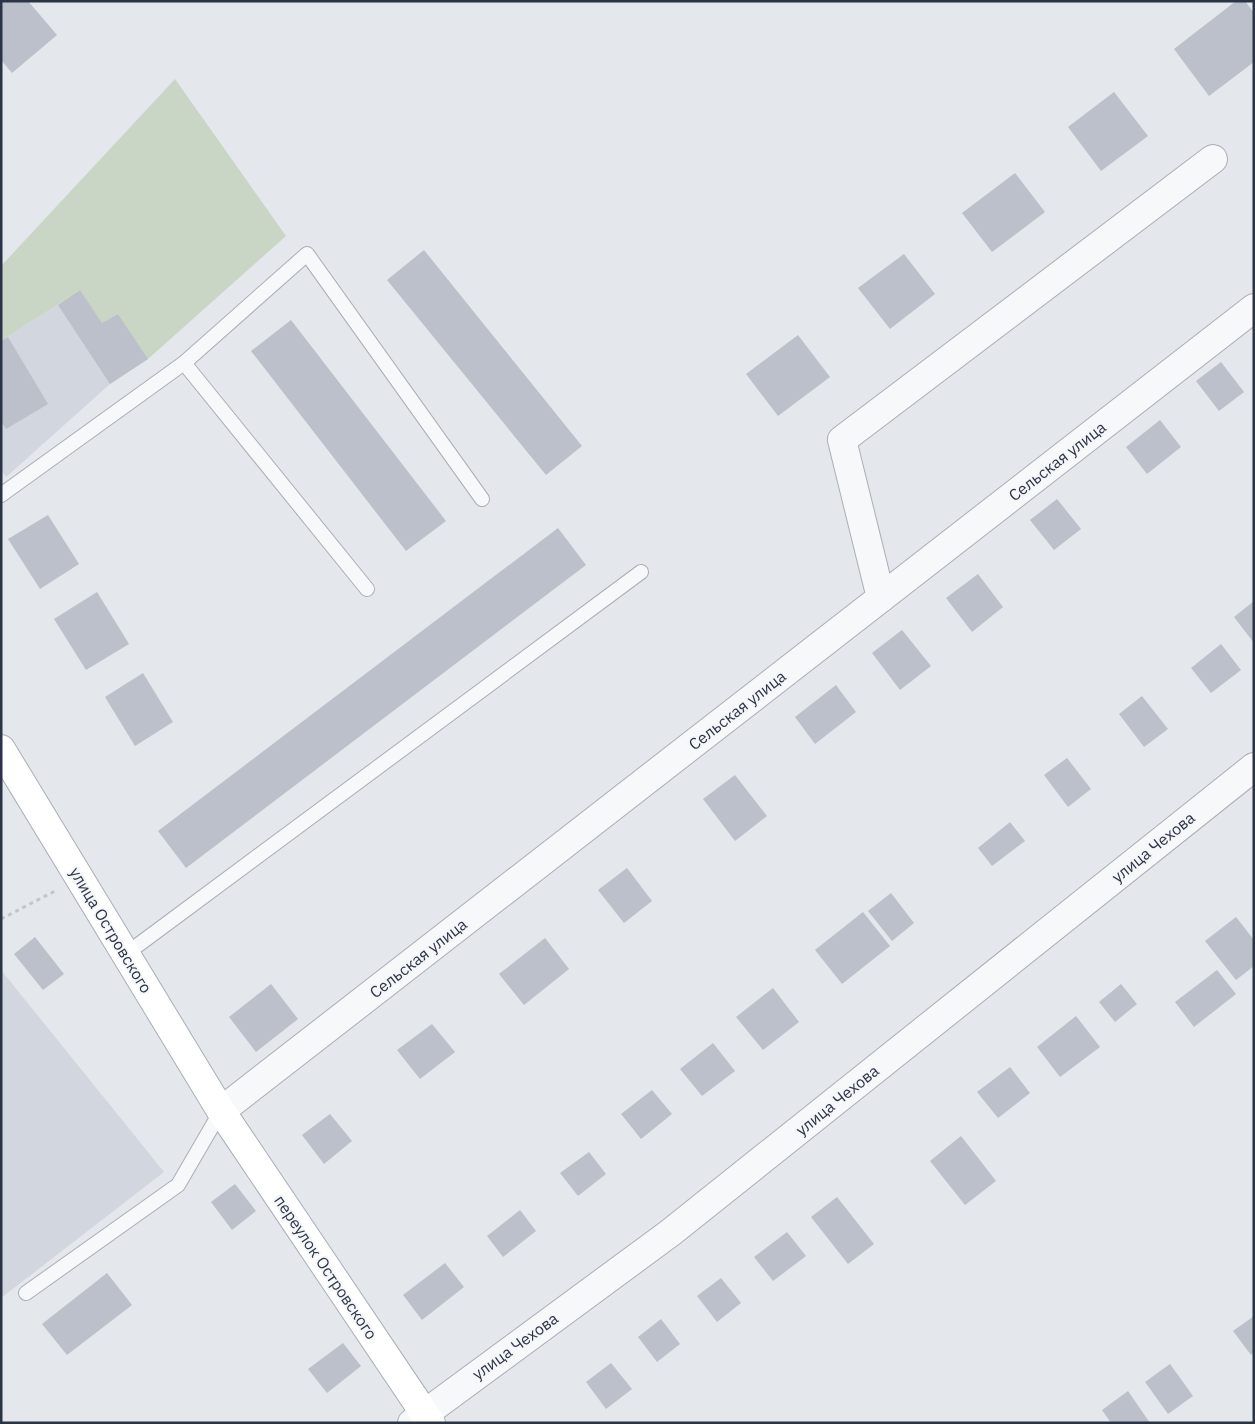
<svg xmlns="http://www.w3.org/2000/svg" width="1255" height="1424" font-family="'IBM Plex Sans',sans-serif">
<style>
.built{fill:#d2d6de}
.green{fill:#c9d6c5}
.building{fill:#bbc0ca}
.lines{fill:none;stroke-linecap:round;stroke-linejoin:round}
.lane-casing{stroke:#a9aeb7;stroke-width:16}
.street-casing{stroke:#a9aeb7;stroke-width:30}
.secondary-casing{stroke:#a9aeb7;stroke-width:30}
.path{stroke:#c2c5cb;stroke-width:3;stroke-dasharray:4 4;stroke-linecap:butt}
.lane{stroke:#f7f8fa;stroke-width:14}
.street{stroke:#f7f8fa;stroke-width:28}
.secondary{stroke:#fff;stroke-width:28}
.labels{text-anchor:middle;stroke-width:4;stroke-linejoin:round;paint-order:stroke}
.street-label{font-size:16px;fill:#2b3445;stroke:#f4f6f9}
</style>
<rect width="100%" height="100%" fill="#e4e7ec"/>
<g class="built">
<polygon points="80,290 102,323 118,314 148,359 110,384 6,477 1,470 1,341"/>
<polygon points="1,970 164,1172 1,1298"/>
</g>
<polygon class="green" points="175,79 286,236 148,359 118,314 102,323 80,290 1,341 1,266"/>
<g class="building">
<polygon points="1,1 28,1 57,35 12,73 1,60"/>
<polygon points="1236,1 1245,1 1254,13 1254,62 1209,96 1174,49"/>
<polygon points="1114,92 1148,136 1101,171 1068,127"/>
<polygon points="1015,173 1045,212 992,252 962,213"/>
<polygon points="424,250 582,446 546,475 387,280"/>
<polygon points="904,254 935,294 890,329 858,288"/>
<polygon points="80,290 102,323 118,314 148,359 110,384 58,305"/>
<polygon points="291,320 446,521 406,551 251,351"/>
<polygon points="798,335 830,377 778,416 746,374"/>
<polygon points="8,337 48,404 6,429 1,421 1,341"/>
<polygon points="1221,362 1244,392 1219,411 1196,381"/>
<polygon points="1160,420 1181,447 1147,474 1126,447"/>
<polygon points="1057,499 1081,529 1054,550 1030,520"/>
<polygon points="48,515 79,564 40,589 8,539"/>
<polygon points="558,528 586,565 186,868 158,831"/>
<polygon points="978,574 1003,607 972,632 946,598"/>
<polygon points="97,592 129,644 86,670 54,619"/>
<polygon points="1254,601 1254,643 1234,617"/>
<polygon points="902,630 931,666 900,690 872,653"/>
<polygon points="1221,644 1241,670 1211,693 1191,668"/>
<polygon points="143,673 173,722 135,746 105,697"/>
<polygon points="836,685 856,712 815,744 795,717"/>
<polygon points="1142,696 1168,729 1144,747 1119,714"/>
<polygon points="1067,758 1091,789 1068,807 1044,775"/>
<polygon points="735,775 767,816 735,841 703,799"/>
<polygon points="1010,822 1025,841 992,866 978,848"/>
<polygon points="627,868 652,901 624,923 598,890"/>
<polygon points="891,893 914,923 892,941 868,911"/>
<polygon points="863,912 890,946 842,984 815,950"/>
<polygon points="1236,917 1254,940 1254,966 1236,980 1205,941"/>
<polygon points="35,937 64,974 43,990 14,954"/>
<polygon points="545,938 569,969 524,1005 499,974"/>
<polygon points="1217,970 1236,994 1194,1027 1175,1002"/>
<polygon points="271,984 298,1019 256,1052 229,1017"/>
<polygon points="1121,984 1137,1004 1115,1022 1099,1002"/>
<polygon points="773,988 799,1022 763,1050 736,1017"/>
<polygon points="1076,1016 1100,1047 1060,1077 1037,1047"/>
<polygon points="432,1024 455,1052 420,1079 397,1050"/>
<polygon points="713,1043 735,1071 702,1096 680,1069"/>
<polygon points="1010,1067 1030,1093 998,1118 977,1092"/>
<polygon points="652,1090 672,1114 641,1139 621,1114"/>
<polygon points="330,1114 352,1141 324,1164 302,1135"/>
<polygon points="961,1136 996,1181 965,1205 930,1161"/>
<polygon points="589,1152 606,1174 578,1196 560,1173"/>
<polygon points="235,1184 256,1211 232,1230 211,1202"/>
<polygon points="837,1197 874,1244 848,1264 811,1217"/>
<polygon points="520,1210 536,1231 503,1257 487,1236"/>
<polygon points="787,1232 806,1256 773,1281 754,1257"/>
<polygon points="445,1263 464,1287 422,1320 403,1295"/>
<polygon points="107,1273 132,1305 67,1355 42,1324"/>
<polygon points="721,1278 741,1303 717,1322 697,1296"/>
<polygon points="1254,1316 1254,1352 1251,1355 1233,1331"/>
<polygon points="661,1319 680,1344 657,1362 638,1337"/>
<polygon points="343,1343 361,1366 327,1393 308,1369"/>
<polygon points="611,1363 632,1389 606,1409 586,1382"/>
<polygon points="1170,1364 1193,1396 1168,1414 1145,1382"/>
<polygon points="1128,1391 1150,1423 1111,1423 1102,1410"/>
</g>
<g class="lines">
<defs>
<g id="lane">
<polyline points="184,363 367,589"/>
<polyline points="1,495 184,363 307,254 482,499"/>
<polyline points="126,954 641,572"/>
<polyline points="26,1293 178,1185 221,1111"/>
</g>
<g id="street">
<polyline points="881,598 842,440 1213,159"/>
<polyline points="221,1111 1254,308"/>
<polyline points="412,1423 670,1233 1254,767"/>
</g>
<polyline id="secondary" points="1,749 221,1111 431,1423"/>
</defs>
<use href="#lane" class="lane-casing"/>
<use href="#street" class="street-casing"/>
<use href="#secondary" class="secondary-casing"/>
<polyline class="path" points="1,919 55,891"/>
<use href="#lane" class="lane"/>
<use href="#street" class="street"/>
<use href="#secondary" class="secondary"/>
</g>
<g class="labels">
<g class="street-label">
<text transform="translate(1057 461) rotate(-38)" y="6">Сельская улица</text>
<text transform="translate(737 710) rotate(-38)" y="6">Сельская улица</text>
<text transform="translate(1153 847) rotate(-39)" y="6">улица Чехова</text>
<text transform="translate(111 930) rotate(59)" y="6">улица Островского</text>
<text transform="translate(418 958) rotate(-38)" y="6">Сельская улица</text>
<text transform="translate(837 1100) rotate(-39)" y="6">улица Чехова</text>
<text transform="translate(326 1267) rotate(56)" y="6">переулок Островского</text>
<text transform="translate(515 1346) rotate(-36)" y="6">улица Чехова</text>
</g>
</g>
<rect width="1255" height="1424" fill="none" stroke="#2b3445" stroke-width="5"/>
</svg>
